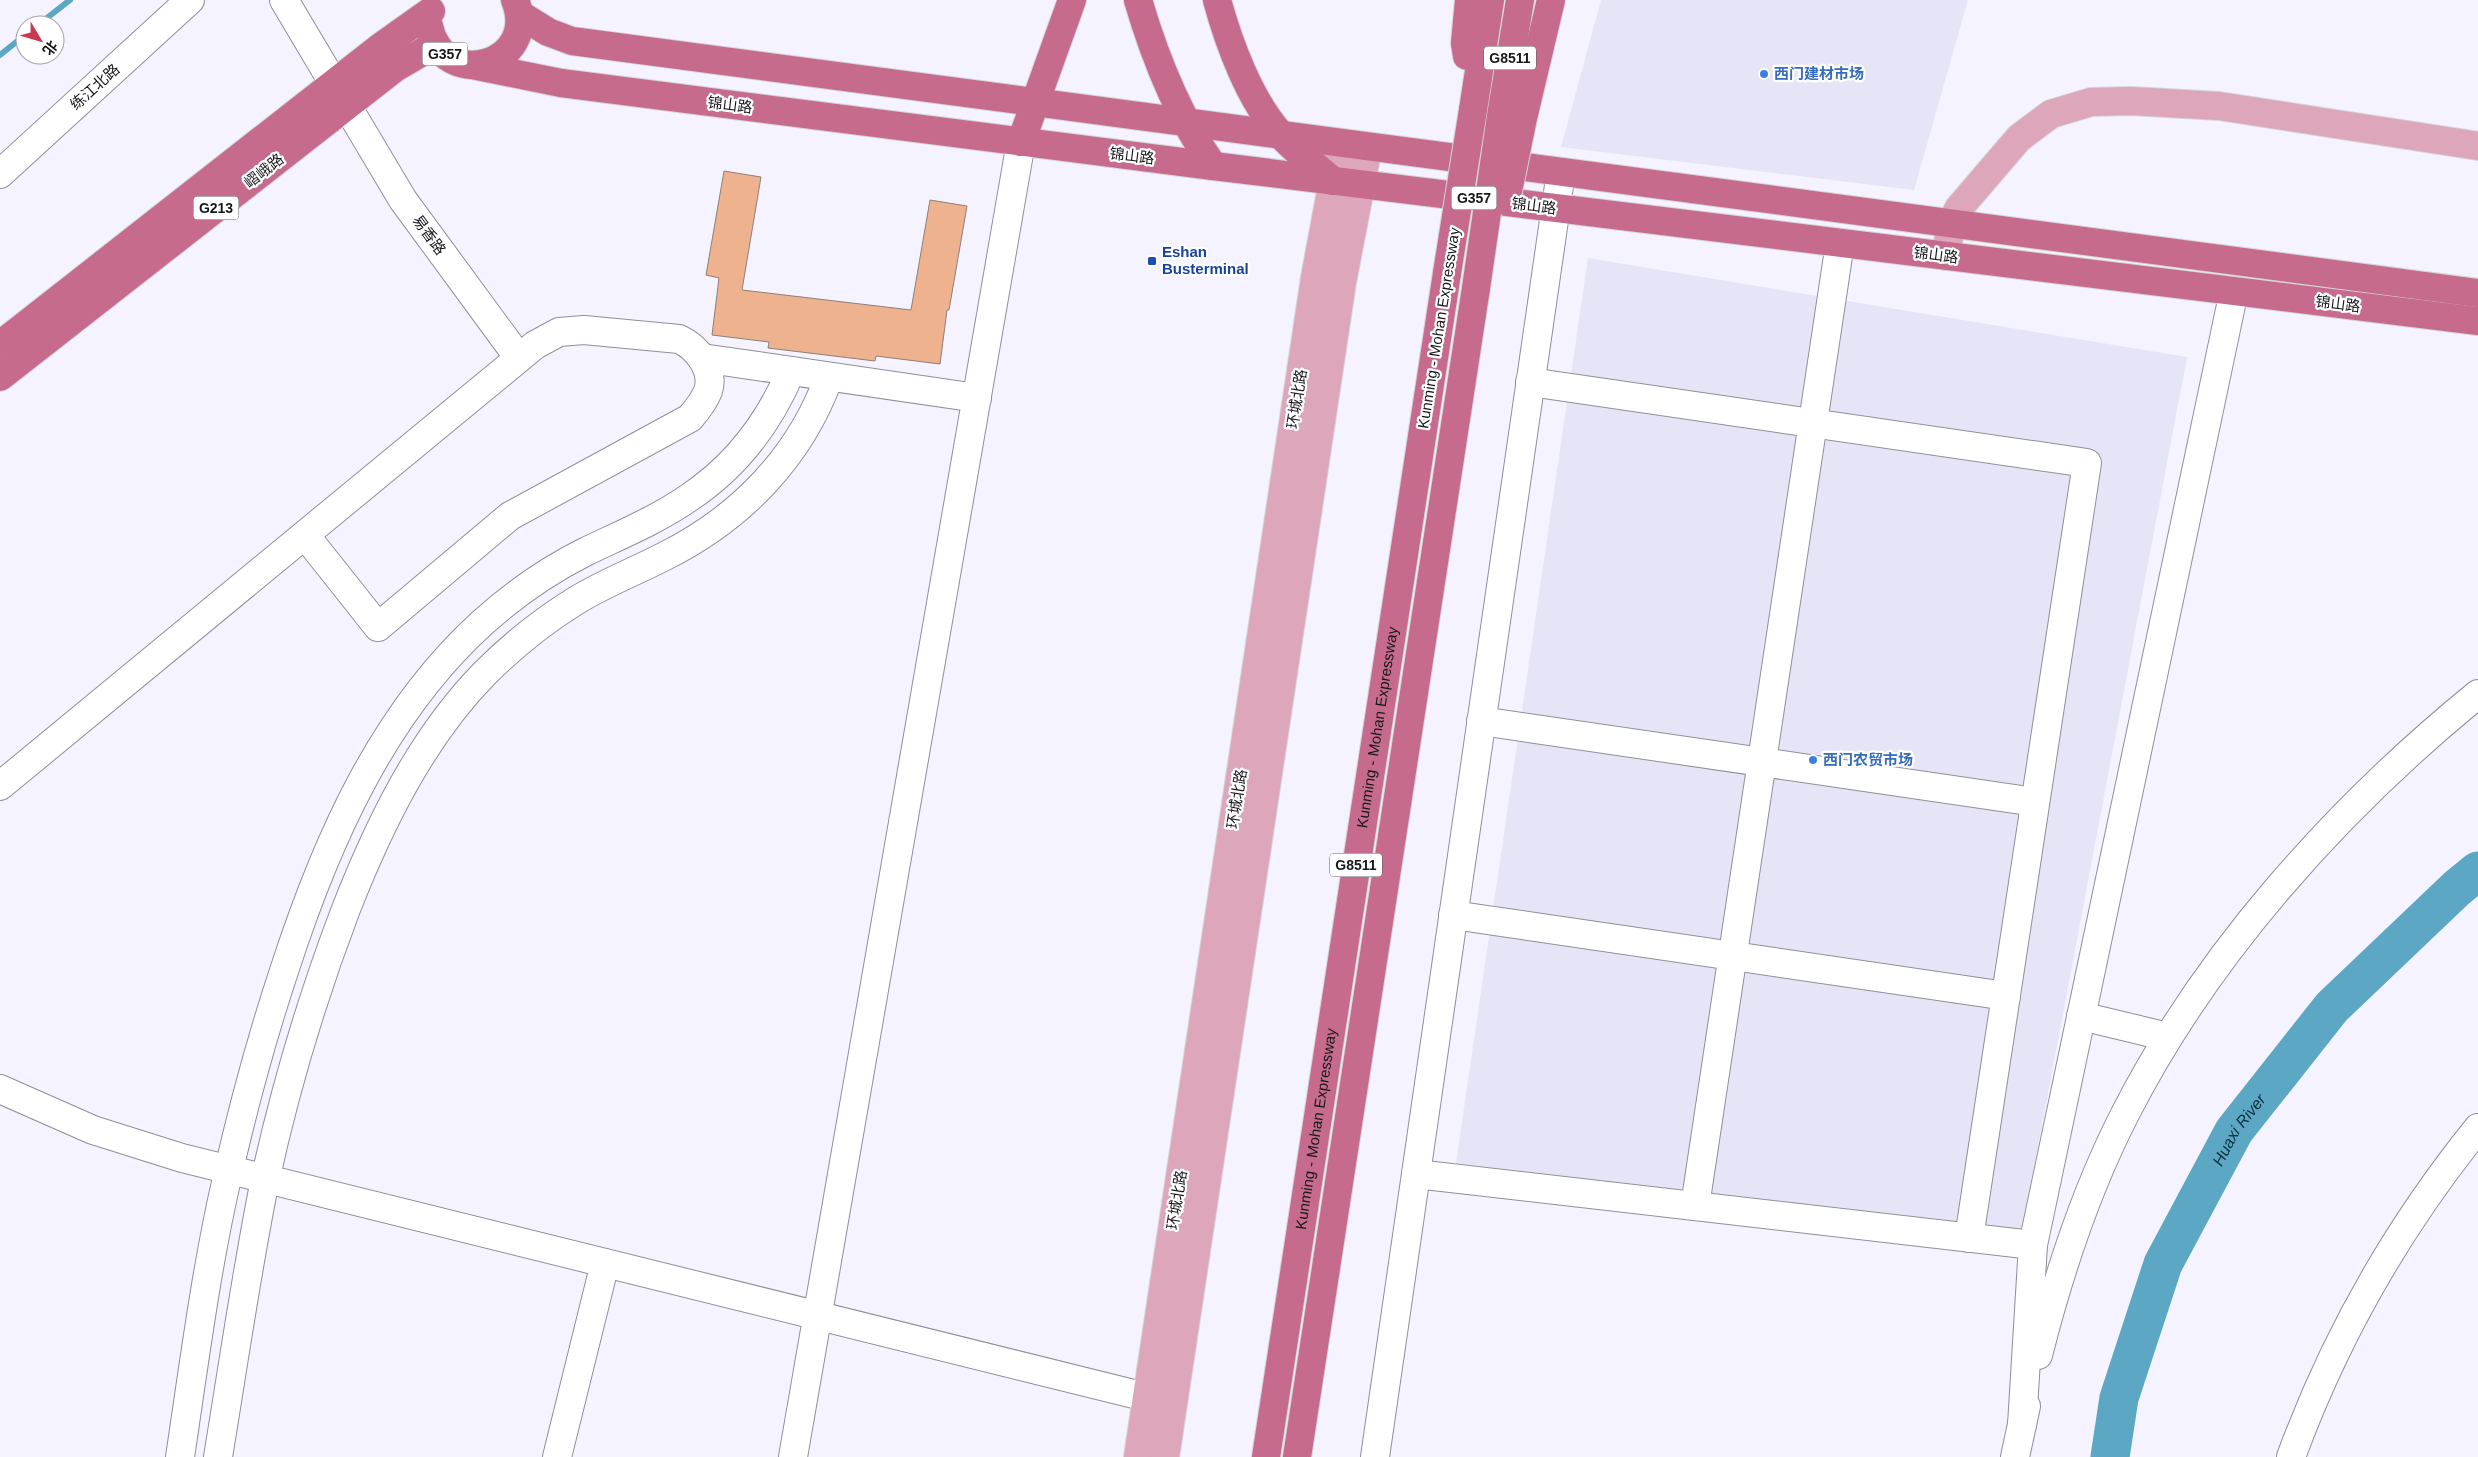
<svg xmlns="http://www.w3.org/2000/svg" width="2478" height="1457" font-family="Helvetica,'Noto Sans SC',sans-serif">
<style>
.built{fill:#e6e5f8}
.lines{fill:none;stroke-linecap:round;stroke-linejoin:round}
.stream{stroke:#5ca7c3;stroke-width:6}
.river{stroke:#5ca7c3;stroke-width:39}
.building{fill:#eeb28e;stroke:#8b807a}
.minor-casing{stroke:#8f8f99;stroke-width:30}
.major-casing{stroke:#d5d5d6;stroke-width:30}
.highway-casing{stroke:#d5d5d6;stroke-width:30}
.minor{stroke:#fff;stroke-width:28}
.major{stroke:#dda6bb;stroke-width:28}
.highway{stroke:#c66b8e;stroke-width:28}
.highway-bridge-casing{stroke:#d5d5d6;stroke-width:30;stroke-linecap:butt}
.highway-bridge{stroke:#c66b8e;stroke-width:28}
.shop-dot{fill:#3f7fe0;stroke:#fff;stroke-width:2}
.transit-dot{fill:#1a4fb4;stroke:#fff;stroke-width:2}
.labels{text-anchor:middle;stroke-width:4.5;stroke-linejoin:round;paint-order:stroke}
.shield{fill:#fff;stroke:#5d5d5f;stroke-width:1}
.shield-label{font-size:14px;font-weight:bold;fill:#17171b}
.shop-label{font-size:15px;font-weight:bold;fill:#366cbe;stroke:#fff;text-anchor:start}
.street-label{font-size:15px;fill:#17171b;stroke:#fff}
.transit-label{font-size:15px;font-weight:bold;fill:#164399;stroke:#fff;text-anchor:start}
.water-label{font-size:16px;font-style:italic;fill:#0b303c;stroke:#fff}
</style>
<rect width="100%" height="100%" fill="#f4f3ff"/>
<g class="built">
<polygon points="1601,0 1968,0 1914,190 1561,147"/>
<polygon points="1588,258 2187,357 2022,1231 1456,1163"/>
</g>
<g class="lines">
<g class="stream">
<polyline points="38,25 70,0"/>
<polyline points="0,55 25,35"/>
</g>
<path class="river" id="s1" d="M 2110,1457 L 2119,1398 L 2163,1264 L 2234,1131 L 2332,1007 L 2457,888 L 2478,871"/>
</g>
<polygon class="building" points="724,171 761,177 742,290 911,310 930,200 967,206 949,310 947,310 940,364 876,356 875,361 768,348 769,342 712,335 719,278 706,275"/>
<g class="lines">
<defs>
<g id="minor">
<polyline points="284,0 334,84"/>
<polyline points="347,106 403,200 519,358"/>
<polyline points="0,174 190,0"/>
<polyline points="702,358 977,398"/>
<polyline points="1530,382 2087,463 1969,1238"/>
<polyline points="1481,721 2035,802"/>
<path d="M 0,786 L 535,345 L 559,332 L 584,330 L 679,339 C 697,347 715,370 708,391 C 704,401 697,410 690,418 L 510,516 L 378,627 L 305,535"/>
<polyline points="1453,915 2006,996"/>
<polyline points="2081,1016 2168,1037"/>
<polyline points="0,1089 93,1130 182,1158 1170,1403"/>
<polyline points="1416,1174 2033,1245"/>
<polyline points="1695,1206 1840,243"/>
<path d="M 2038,1355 C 2059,1272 2086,1190 2125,1114 C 2207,953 2338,808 2478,694"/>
<polyline points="2022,1425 2033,1245 2234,291"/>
<path d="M 180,1457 C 194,1364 206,1269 227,1178 C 243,1107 262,1037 285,968 C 326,842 382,714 482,623 C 513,595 547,571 585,552 C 620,535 657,520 690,497 C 736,466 769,423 791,371"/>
<path d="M 218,1457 C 233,1366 246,1275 264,1185 C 284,1092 312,998 346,909 C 379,825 421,738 485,673 C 513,645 543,621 577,600 C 605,583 636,571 665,556 C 741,518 800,457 829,377"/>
<polyline points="557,1457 605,1263"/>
<polyline points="793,1457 1021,142"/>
<polyline points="1375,1457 1561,172"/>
<polyline points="2015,1457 2026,1406"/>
<path d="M 2291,1457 C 2335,1337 2398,1227 2478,1128"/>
</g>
<g id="major">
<polyline points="1946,256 1951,223 1959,208 2019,138 2051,114 2091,102 2131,101 2219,106 2478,146"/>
<polyline points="1138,1457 1315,278 1340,143"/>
<polyline points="1165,1457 1342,282 1368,147"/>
</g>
<g id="highway">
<path d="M 1138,0 C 1155,58 1179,117 1213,166"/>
<path d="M 1217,0 C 1229,44 1250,101 1281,135 C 1296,152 1316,166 1333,181"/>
<polyline points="519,14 548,32 572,41 2478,293"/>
<path d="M 429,26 C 443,94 541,64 515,0"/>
<polyline points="1467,56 1465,43 1469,0"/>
<polyline points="472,65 561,83 1213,166 2478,321"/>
<polyline points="1473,110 1490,0"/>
<polyline points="1501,116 1520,0"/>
<polyline points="1523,118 1551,0"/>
<polyline points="1021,142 1072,0"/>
<polyline points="0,345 379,48 431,11"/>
<polyline points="0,377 395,68 436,44"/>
<path id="s2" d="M 1266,1457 L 1447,273"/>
<polyline points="1297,1457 1476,288"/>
</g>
</defs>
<use href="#minor" class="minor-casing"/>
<use href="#major" class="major-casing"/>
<use href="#highway" class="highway-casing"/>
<use href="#minor" class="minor"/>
<use href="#major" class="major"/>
<use href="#highway" class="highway"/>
<defs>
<g id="highway-bridge">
<polyline points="1506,201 1523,118"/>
<polyline points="1447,273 1473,110"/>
<polyline points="1476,288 1501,116"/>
</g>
</defs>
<use href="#highway-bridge" class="highway-bridge-casing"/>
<use href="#highway-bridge" class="highway-bridge"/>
</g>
<g class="shop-dot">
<circle cx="1764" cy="74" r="5"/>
<circle cx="1813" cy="760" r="5"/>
</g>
<rect class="transit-dot" x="1147" y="256" width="10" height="10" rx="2.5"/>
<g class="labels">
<g class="shield">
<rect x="422.5" y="42.5" width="45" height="23" rx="4"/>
<rect x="1484" y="46.5" width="52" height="23" rx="4"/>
<rect x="1451.5" y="186.5" width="45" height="23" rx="4"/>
<rect x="193.5" y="196.5" width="45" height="23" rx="4"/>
<rect x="1330" y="853.5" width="52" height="23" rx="4"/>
</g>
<g class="shield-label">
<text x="445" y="59">G357</text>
<text x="1510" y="63">G8511</text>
<text x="1474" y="203">G357</text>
<text x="216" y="213">G213</text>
<text x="1356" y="870">G8511</text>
</g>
<g class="shop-label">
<text x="1774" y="79">西门建材市场</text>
<text x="1823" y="765">西门农贸市场</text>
</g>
<g class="street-label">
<text transform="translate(95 87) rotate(-42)" y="5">练江北路</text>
<text transform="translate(730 105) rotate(7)" y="5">锦山路</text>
<text transform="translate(1132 156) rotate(7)" y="5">锦山路</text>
<text transform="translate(264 171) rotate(-38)" y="5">嶍峨路</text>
<text transform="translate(1534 206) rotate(7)" y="5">锦山路</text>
<text transform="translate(429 235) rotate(54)" y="5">易香路</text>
<text transform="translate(1936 255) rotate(7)" y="5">锦山路</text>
<text transform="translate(2338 304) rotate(7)" y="5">锦山路</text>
<text transform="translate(1439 328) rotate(-81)" y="5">Kunming - Mohan Expressway</text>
<text transform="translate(1297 399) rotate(-81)" y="5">环城北路</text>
<text dy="5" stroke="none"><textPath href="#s2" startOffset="738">Kunming - Mohan Expressway</textPath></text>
<text transform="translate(1237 799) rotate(-81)" y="5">环城北路</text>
<text dy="5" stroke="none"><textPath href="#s2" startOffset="332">Kunming - Mohan Expressway</textPath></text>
<text transform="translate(1177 1200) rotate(-81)" y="5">环城北路</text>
</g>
<g class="transit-label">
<text x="1162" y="257">Eshan<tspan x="1162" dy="17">Busterminal</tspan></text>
</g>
<g class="water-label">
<text dy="6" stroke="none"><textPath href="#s1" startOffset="355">Huaxi River</textPath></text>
</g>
</g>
<g transform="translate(40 40) rotate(128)"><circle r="24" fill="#ffffff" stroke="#a2a2a4"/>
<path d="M0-4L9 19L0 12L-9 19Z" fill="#c93952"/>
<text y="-8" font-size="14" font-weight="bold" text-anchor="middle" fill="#17171b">北</text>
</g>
</svg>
